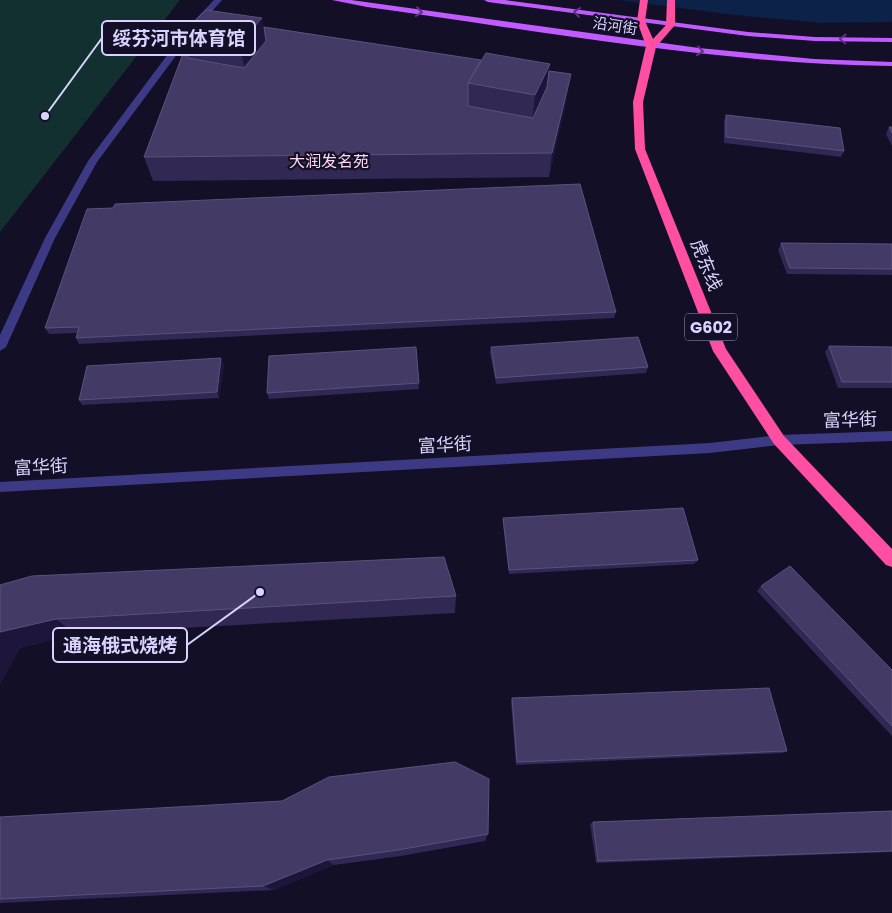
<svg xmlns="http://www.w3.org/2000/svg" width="892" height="913" font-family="Poppins,'Noto Sans SC',sans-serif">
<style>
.green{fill:#12302f}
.water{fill:#0c2248}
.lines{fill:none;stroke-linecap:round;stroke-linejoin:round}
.minor{fill:#3d3a85;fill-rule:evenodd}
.major{fill:#c25bff;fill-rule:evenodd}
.highway{fill:#ff4fa3;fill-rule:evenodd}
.wall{fill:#312854}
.shaded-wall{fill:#1d163a}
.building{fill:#433a66;stroke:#5a527e}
.oneway{stroke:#623188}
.labels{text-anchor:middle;stroke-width:4.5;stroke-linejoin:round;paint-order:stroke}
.far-street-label{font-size:15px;fill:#d9d4ff;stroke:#130f26}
.far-neighbourhood-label{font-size:16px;fill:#ffd6f0;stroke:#130f26}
.shield{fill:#130f26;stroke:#9e99be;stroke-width:1}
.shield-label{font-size:16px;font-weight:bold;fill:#d9d4ff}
.street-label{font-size:18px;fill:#d9d4ff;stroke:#130f26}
.leader{fill:none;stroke:#d9d4ff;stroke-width:2}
.callout-dot{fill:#d9d4ff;stroke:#130f26;stroke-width:2}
.callout{fill:#130f26;stroke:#d9d4ff;stroke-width:2}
.callout-label{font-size:19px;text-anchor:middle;font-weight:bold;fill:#d9d4ff}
</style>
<rect width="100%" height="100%" fill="#130f26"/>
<polygon class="green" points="0,0 180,0 0,232"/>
<polygon class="water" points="618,0 892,0 892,22 823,23 735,15"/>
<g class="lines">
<g class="minor">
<polygon points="214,0 222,0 195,30 97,162 55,238 6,347 0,351 0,335 45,238 88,161 189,26"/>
<polygon points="892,431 892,441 779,445 710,453 0,492 0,482 710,443 779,435"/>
</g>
<g class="major">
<path d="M 332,0 L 351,0 L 699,48 L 814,59 L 892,62 L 892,66 C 716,64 541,31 367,7 Z"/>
<polygon points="484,0 505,0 748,32 815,37 892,38 892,42 815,41 748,36 488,2"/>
</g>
<polygon class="highway" points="640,0 648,0 645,21 653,39 666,25 667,0 675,0 675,25 656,47 643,102 645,149 726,349 784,436 892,549 892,567 886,565 774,444 713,351 635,149 633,102 646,46 637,21"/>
</g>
<g class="wall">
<polygon points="264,27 481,60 550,64 549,71 567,98 549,177 153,181 144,157 185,50 181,35"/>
<polygon points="726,115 844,151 841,157 724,143 724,121"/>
<polygon points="889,127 892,127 892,146 886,134"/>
<polygon points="113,208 616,312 614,318 79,344 76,338 77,333 49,334 45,328"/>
<polygon points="781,243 892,244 892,275 787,274 778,250"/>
<polygon points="829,346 892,347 892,388 838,388 825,352"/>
<polygon points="416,347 419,389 269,399 267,393"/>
<polygon points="491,347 648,367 646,373 496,384 490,353"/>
<polygon points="224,364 219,398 82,405 79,400"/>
<polygon points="503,518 698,560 694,564 509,574 503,523"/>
<polygon points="0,585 456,596 455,613 75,634 20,648 0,684"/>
<polygon points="761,586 892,670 892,736 757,591"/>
<polygon points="512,698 787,751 782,753 516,765 511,702"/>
<polygon points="892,811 892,852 596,863 590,824 593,822"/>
<polygon points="0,817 488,834 485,841 401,856 334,865 274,890 0,903"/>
</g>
<g class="shaded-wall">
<polygon points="262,18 271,65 250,91 239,44"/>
<polygon points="550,64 544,111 530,143 535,95"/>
<polygon points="571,74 567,98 549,177 552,153"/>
<polygon points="221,358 224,364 219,398 217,392"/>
<polygon points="56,619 75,634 20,648 0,684 0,632"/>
<polygon points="327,860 334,865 274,890 263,886"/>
</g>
<g class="building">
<polygon points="206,10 262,18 239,44 181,35"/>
<polygon points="264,27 481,60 468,83 468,106 533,118 547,87 549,71 571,74 552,153 144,157 184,51 185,50 188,58 244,68 266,41"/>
<polygon points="486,53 550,64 535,95 468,83"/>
<polygon points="726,115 840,128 844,151 726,137"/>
<polygon points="889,127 892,127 892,133"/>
<polygon points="580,184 616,312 76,338 79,327 45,328 87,209 113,208 115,204"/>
<polygon points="781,243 892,244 892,269 790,268"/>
<polygon points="638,337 648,367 496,378 491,347"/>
<polygon points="829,346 892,347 892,382 842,382"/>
<polygon points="416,347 419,383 267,393 269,356"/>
<polygon points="221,358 217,392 79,400 87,366"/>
<polygon points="683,508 698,560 509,570 503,518"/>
<polygon points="444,557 456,596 56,619 0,632 0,585 32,576"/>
<polygon points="790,566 892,670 892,726 761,586"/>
<polygon points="769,688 787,751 517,762 512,698"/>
<polygon points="455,762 489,779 488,834 398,850 327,860 263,886 0,899 0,817 282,801 329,777"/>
<polygon points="892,811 892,851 598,861 593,822"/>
</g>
<defs><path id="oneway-chevron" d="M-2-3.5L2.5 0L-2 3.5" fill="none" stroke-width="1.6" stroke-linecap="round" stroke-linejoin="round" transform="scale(1.25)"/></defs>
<g class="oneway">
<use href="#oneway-chevron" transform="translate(419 12) rotate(8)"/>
<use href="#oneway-chevron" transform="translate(577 12) rotate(-172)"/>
<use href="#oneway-chevron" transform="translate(843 39) rotate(-179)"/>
<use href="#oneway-chevron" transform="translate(700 51) rotate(7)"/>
</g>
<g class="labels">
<g class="far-street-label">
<text transform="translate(615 26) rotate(9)" y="5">沿河街</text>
</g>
<g class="far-neighbourhood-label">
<text x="329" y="167">大润发名苑</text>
</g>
<rect class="shield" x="685" y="313.5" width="52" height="27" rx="4"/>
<g class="shield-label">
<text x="711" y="333">G602</text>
</g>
<g class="street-label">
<text transform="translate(706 265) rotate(68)" y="6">虎东线</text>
<text transform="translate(850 420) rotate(-2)" y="6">富华街</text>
<text transform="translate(445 445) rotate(-3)" y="6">富华街</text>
<text transform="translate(41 467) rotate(-3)" y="6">富华街</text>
</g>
</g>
<path class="leader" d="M45 116L102 38M260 592L187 645"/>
<g class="callout-dot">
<circle cx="45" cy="116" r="5"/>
<circle cx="260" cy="592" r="5"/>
</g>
<g class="callout">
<rect x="102" y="21" width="153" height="34" rx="5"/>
<rect x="53" y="628" width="134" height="34" rx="5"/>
</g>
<g class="callout-label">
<text x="179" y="45">绥芬河市体育馆</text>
<text x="120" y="652">通海俄式烧烤</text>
</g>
</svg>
